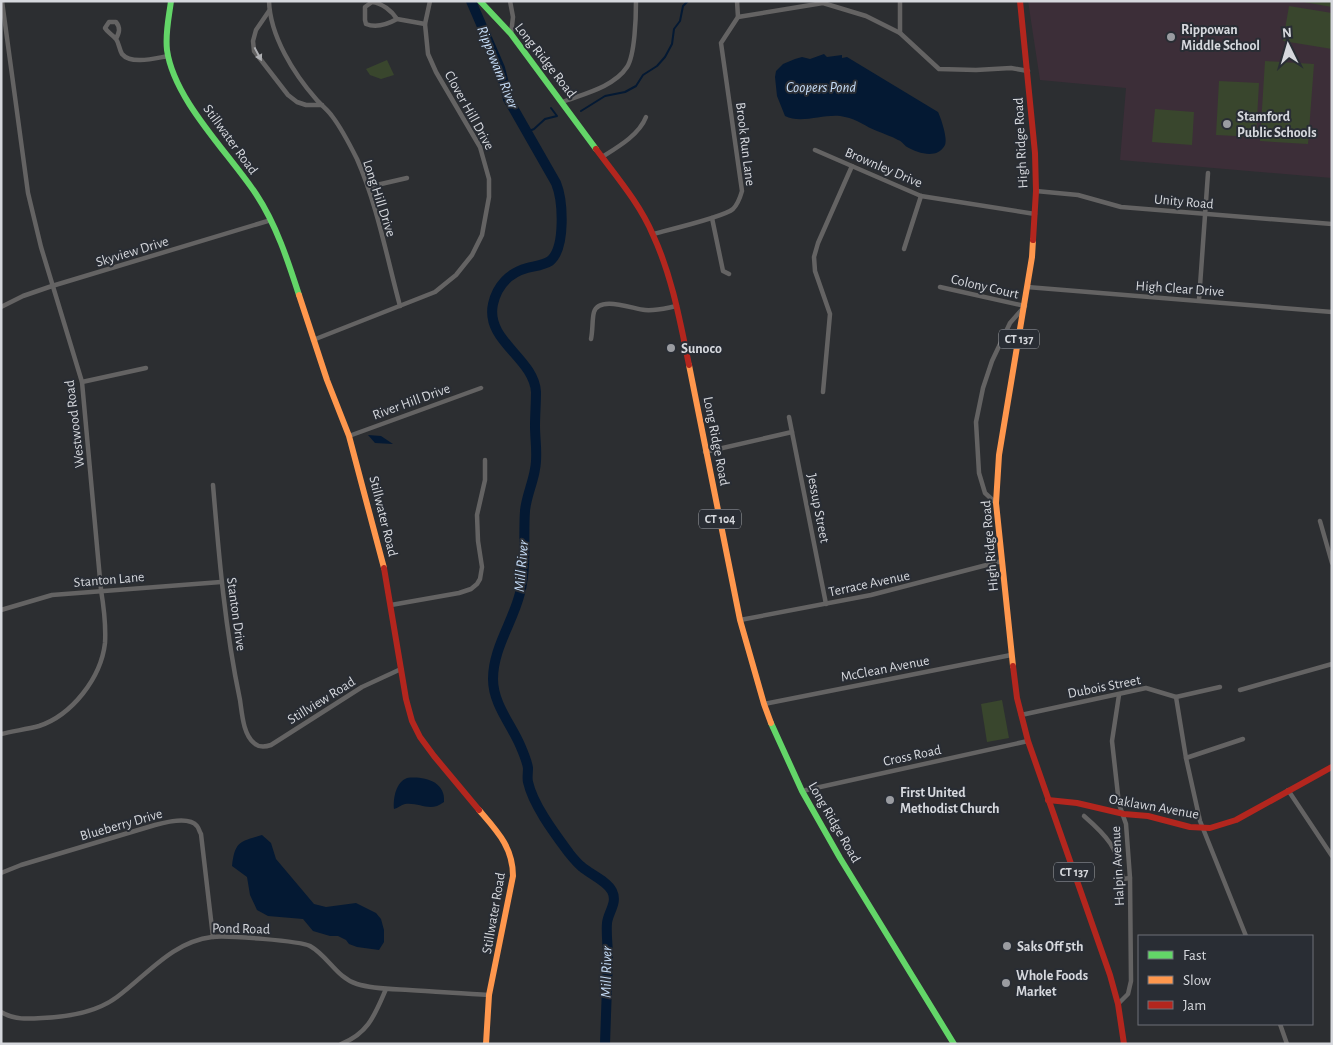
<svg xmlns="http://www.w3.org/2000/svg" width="1333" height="1045" font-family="'Alegreya Sans',sans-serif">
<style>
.education{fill:#3c2e38}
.green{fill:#39462d}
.water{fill:#041933}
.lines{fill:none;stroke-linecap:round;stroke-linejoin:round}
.stream{stroke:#041933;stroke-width:2}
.river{stroke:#041933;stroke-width:10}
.street{stroke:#646363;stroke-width:4.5}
.fast{stroke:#63d668;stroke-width:6}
.slow{stroke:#ff974d;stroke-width:6}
.jam{stroke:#b3261e;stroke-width:6}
.oneway{fill:#aeafb2}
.poi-dot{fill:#9a9ca1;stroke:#292d34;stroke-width:2}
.labels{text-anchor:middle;stroke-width:4;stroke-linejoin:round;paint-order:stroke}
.shield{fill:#292d34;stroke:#a2a5aa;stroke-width:1}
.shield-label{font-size:12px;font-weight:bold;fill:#d6d8dd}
.poi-label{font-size:14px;font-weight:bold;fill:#d6d8dd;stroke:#292d34;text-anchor:start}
.street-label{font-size:14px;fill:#d6d8dd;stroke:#292d34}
.water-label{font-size:15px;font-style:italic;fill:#c5dcf7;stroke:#292d34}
</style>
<rect width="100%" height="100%" fill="#2c2e31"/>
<polygon class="education" points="1028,1 1332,1 1332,178 1120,160 1126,88 1040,80"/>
<g class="green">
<polygon points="1298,1 1332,1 1332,7"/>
<polygon points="1289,6 1332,13 1332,49 1283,41"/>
<polygon points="387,60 394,75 381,79 370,75 366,69"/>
<polygon points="1265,61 1314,64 1308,144 1260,141"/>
<polygon points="1219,81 1259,83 1256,137 1216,135"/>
<polygon points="1155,109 1194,112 1192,145 1152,142"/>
<polygon points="1002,700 1009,738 987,742 981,704"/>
</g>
<g class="water">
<path d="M 824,54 L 827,57 L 842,55 L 842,58 L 847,57 L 938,112 C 941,118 948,139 945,145 C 937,160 918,153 907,147 C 904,145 902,141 898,140 C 891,136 884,134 877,131 C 866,127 857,119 845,117 C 827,112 802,125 785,116 L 777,96 L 775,77 L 776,71 L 783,64 L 795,59 L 802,57 L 810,59 Z"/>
<polygon points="368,435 381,436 393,444 375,443"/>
<path d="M 407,778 C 423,776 446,781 444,802 C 430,813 420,802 405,804 C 401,805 398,808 394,809 C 393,798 396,782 407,778 Z"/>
<path d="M 262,835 L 271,843 L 276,859 L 314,904 L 326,907 L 356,903 L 376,913 L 381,919 L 384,930 L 384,942 L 379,950 L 357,947 L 349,944 L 346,940 L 338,936 L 330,936 L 313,931 L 303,919 L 268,916 L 257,910 L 250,895 L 247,877 L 232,866 C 235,841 240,842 262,835 Z"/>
</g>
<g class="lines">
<g class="stream">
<polyline points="581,111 605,96 625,92 636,86 643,75 657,66 665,57 672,44 674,29 680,21 683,6 688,1"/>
<polyline points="527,132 534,129 545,119 557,116 551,108"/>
</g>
<path class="river" d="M 471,1 L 500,68 L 508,99 L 556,183 C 563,200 566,248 550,261 C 544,265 535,266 527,268 C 509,273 497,286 493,304 C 485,341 534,358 536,392 C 536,404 535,415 535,426 C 535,441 538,455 535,469 C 533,483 526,497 525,511 C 523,538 527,566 520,593 C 513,622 493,648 493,679 C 493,704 511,724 520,745 C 523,752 527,761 528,768 C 528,773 527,778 528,782 C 533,805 555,834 569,853 C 573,858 577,863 582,867 C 590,874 607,881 612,891 C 618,903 608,912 607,923 C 606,934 608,946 608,957 C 607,986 606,1015 605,1044"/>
<g class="street">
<path d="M 269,1 C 270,36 294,74 316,99 C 321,105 328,110 332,116 C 342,129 350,145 357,159 C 377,204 387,258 400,306"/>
<polyline points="510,1 513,17 511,34"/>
<polyline points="900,1 900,33"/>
<polyline points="269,11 256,30 253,41 254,51 288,95 297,102 306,105 322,105"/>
<polyline points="738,17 823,3 866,16 900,33 939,69 976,70 1011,68 1028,71"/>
<path d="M 397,19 C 388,24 376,28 366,24 L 365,20 L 365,7 L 372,2 C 382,3 392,11 397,19 L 425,24"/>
<path d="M 116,39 C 119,33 121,28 116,22 L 109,22 L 105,28 C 108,33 112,34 116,39 C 119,43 119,49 122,54 C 131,65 156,58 168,56"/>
<path d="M 562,102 C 583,94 614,87 627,67 C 635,55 636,16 636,1"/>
<polyline points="815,150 921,196 1035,214"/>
<path d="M 602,157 C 618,147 639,135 646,117"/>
<polyline points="368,187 407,178"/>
<polyline points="1036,191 1078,195 1121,207 1332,224"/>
<polyline points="712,218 723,271 729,274"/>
<path d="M 653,234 C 668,230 724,217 733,209 C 738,204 740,198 742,191 L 721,43 L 738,17 L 737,1"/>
<polyline points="904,249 921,196"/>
<polyline points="940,287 1025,306 1010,323 992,361 983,388 976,422 979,473 985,493 996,503"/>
<polyline points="1027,287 1332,312"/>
<polyline points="1199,300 1208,173"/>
<polyline points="1,307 23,296 52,286 271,220"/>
<path d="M 591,339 C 593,330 592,319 594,312 C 599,295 633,309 645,310 C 656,311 666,308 677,306"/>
<polyline points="313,340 435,292 456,275 472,255 482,235 489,197 489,179 480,147 436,72 428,54 425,24 430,1"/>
<polyline points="82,382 146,368"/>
<polyline points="823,392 830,314 815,271 814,257 818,243 852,166"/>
<polyline points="789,417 826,604"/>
<polyline points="349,436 481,388"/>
<polyline points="705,452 792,432"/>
<path d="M 213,485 C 219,557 225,629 240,700 C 242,713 243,734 254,743 C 259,748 265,747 271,745 L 362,687 L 401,669"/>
<polyline points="1320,521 1332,563"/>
<polyline points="391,605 459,593 471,589 477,584 480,579 482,567 478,541 477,515 485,480 485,460"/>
<polyline points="1,610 52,595 221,582"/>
<polyline points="740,620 871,595 1002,561"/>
<polyline points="1240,690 1332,664"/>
<polyline points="1176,697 1186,758 1200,821 1246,936"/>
<polyline points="764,704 1011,655"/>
<polyline points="1021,715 1146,688 1176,697 1220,687"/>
<path d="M 1,734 C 14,731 27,729 39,726 C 72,715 101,678 105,643 C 106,626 104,608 101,590 L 82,382 L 41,247 L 28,193 L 2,1"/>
<polyline points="1186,758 1243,739"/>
<polyline points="1288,790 1332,856"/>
<polyline points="802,791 1028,741"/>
<path d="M 1084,816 C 1107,836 1118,848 1123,879 L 1130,878"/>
<path d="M 1,873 L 21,865 L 155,825 C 166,822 189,816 197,826 C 199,828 199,831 201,834 L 213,937"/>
<polyline points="1118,1004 1128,994 1131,981 1130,878 1126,824 1119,804 1112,741 1119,695"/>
<path d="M 1,1012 C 14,1020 28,1019 42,1018 C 67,1017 97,1012 117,997 C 148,974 172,942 212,937 C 225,935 301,941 310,946 C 328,956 337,978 357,984 C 373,989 392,989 409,990 C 436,992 463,993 489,995"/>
<polyline points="1280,1024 1287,1044"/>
<path d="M 341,1044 C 369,1033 375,1014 386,989"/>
</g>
<g class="fast">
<path d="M 171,1 C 169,17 165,33 167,50 C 174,100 228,152 256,194 C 276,224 288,261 299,295"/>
<polyline points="480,1 511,34 596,149"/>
<polyline points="771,723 802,791 840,858 954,1044"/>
</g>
<g class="slow">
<polyline points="299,295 327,380 349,436 384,568"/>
<polyline points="689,365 740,620 764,704 771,723"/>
<polyline points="1013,666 996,503 999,455 1032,257 1033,240"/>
<path d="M 479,810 C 497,831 513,847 513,876 L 489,995 L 486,1044"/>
</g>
<g class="jam">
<polyline points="1020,1 1035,153 1036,191 1033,240"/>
<path d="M 596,149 C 616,176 640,204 653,235 C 672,276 680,321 689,365"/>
<polyline points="384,568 406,699 412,721 420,737 434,756 479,810"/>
<polyline points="1013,666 1017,698 1028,741 1110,975 1118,1004 1124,1044"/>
<polyline points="1048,800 1077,803 1124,814 1148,816 1190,827 1210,828 1236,820 1332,767"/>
</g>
</g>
<defs><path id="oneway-solid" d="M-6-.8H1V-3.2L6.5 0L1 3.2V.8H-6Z" transform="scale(1.25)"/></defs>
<use class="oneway" href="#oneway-solid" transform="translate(258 54) rotate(62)"/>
<g class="poi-dot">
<circle cx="1171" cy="37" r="5"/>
<circle cx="1227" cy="124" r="5"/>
<circle cx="671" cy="348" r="5"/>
<circle cx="890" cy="800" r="5"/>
<circle cx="1007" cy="946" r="5"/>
<circle cx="1006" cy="983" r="5"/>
</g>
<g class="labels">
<g class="shield">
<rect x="999" y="329.5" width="40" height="19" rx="4"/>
<rect x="699" y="509.5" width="42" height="19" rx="4"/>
<rect x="1054" y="862.5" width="40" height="19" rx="4"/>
</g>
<g class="shield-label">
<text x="1019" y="343">CT 137</text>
<text x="720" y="523">CT 104</text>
<text x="1074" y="876">CT 137</text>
</g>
<g class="poi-label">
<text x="1181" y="34">Rippowan<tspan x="1181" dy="16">Middle School</tspan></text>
<text x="1237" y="121">Stamford<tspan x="1237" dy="16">Public Schools</tspan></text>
<text x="681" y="353">Sunoco</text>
<text x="900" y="797">First United<tspan x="900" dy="16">Methodist Church</tspan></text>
<text x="1017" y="951">Saks Off 5th</text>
<text x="1016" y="980">Whole Foods<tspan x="1016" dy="16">Market</tspan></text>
</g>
<g class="street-label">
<text transform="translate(546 60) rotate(52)" y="5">Long Ridge Road</text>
<text transform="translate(470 110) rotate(61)" y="5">Clover Hill Drive</text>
<text transform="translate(231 139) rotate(54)" y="5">Stillwater Road</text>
<text transform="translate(1020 143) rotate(-93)" y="5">High Ridge Road</text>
<text transform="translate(746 144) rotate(83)" y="5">Brook Run Lane</text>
<text transform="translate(884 167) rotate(23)" y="5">Brownley Drive</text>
<text transform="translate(380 198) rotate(72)" y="5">Long Hill Drive</text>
<text transform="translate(1184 201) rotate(5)" y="5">Unity Road</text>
<text transform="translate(132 251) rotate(-17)" y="5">Skyview Drive</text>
<text transform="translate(985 286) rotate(13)" y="5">Colony Court</text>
<text transform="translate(1180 288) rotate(4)" y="5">High Clear Drive</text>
<text transform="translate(411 401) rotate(-20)" y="5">River Hill Drive</text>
<text transform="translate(74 424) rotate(-97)" y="5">Westwood Road</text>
<text transform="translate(717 441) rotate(79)" y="5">Long Ridge Road</text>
<text transform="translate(819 508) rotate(79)" y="5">Jessup Street</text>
<text transform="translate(384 516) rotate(76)" y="5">Stillwater Road</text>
<text transform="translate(989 546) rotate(-95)" y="5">High Ridge Road</text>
<text transform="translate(109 579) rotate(-5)" y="5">Stanton Lane</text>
<text transform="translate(869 583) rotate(-12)" y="5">Terrace Avenue</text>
<text transform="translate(237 614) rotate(82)" y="5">Stanton Drive</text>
<text transform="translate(885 668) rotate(-11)" y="5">McClean Avenue</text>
<text transform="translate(1104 686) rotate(-11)" y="5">Dubois Street</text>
<text transform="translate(321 700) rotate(-32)" y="5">Stillview Road</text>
<text transform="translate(912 755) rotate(-12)" y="5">Cross Road</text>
<text transform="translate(1154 806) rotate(10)" y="5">Oaklawn Avenue</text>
<text transform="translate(835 822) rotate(60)" y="5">Long Ridge Road</text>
<text transform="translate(121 824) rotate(-16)" y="5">Blueberry Drive</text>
<text transform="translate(1117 866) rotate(-93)" y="5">Halpin Avenue</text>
<text transform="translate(493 913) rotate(-80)" y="5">Stillwater Road</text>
<text transform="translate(241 928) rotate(1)" y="5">Pond Road</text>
</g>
<g class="water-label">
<text transform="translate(498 67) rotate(68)" y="5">Rippowam River</text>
<text x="821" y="92">Coopers Pond</text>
<text transform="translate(521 566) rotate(-85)" y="5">Mill River</text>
<text transform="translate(606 972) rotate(-89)" y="5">Mill River</text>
</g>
</g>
<rect width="1333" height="1045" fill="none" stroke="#d6d8dd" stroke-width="5"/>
<rect x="1138" y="935" width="175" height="90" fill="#292d34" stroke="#6e7178"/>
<rect x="1148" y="951" width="25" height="8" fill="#63d668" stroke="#6e7178"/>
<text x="1183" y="960" font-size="15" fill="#d6d8dd">Fast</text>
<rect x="1148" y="976" width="25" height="8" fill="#ff974d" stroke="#6e7178"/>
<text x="1183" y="985" font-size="15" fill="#d6d8dd">Slow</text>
<rect x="1148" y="1001" width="25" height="8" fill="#b3261e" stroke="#6e7178"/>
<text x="1183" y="1010" font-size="15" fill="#d6d8dd">Jam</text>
<g transform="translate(1288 45) rotate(355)" stroke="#292d34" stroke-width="4" paint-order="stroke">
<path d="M0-4L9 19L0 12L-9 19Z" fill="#d6d8dd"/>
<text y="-8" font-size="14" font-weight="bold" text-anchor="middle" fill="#d6d8dd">N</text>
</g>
</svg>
